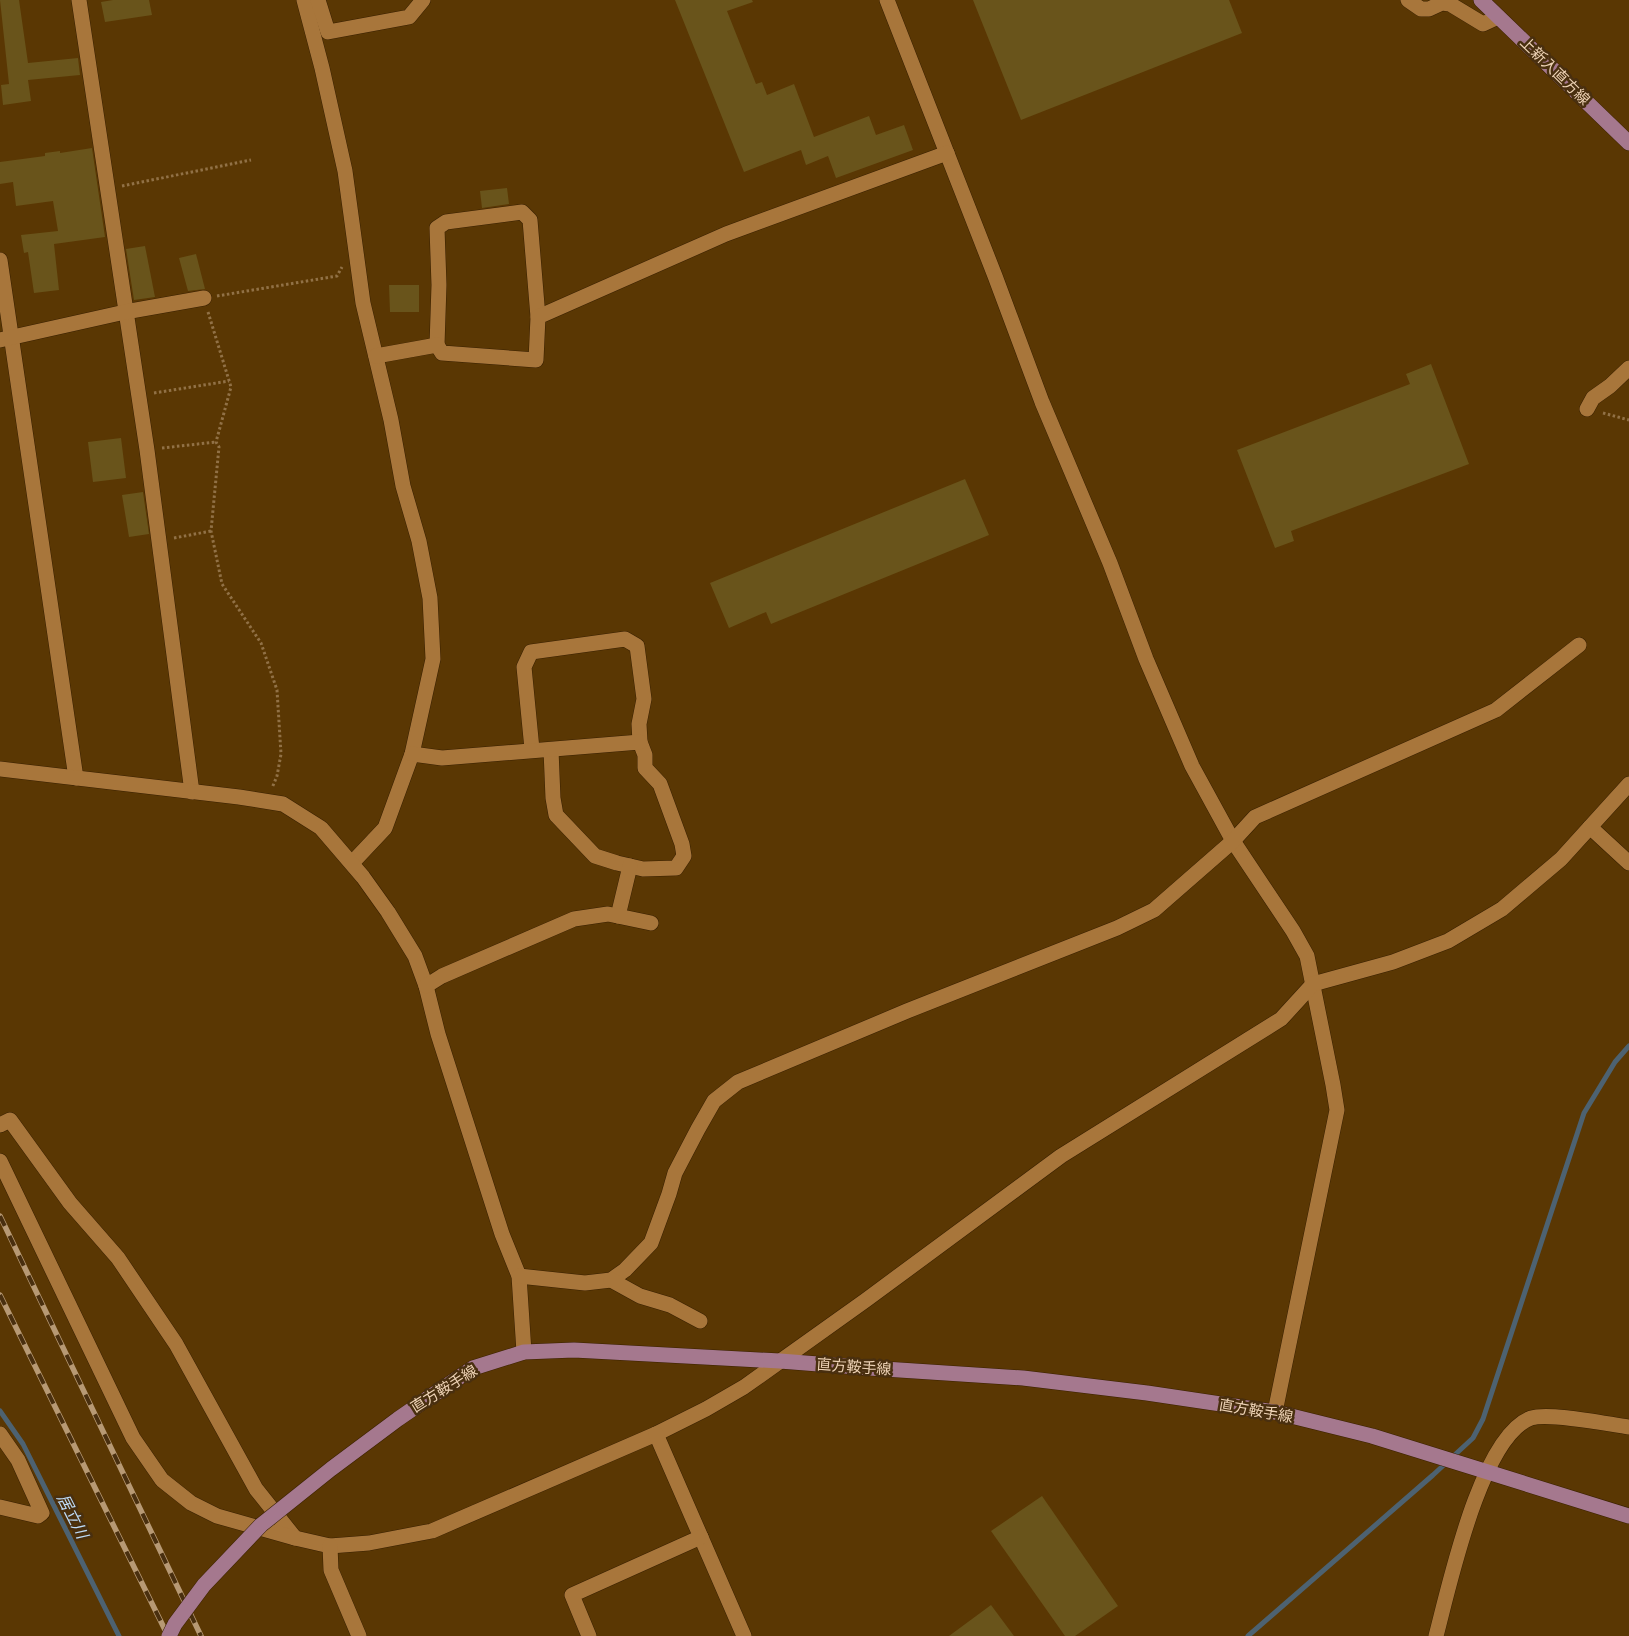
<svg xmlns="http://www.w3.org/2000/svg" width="1629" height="1636" font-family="'Roboto Serif','Noto Sans JP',serif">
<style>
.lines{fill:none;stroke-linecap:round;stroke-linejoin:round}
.stream{stroke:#4d6271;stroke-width:5}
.building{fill:#69541b}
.minor-casing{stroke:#392000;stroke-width:16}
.major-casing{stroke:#392000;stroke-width:16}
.path{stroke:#917146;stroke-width:3;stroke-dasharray:2.5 2.5;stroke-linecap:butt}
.minor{stroke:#a8763b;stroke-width:15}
.major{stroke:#a5788e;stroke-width:15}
.rail-casing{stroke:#b79974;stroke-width:5.5}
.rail{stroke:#492f0f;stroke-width:4;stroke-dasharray:11;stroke-linecap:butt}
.major-bridge-casing{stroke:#392000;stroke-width:16;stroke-linecap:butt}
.major-bridge{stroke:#a5788e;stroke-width:15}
.labels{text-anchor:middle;stroke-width:5;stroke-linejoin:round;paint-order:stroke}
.street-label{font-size:15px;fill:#edd2b5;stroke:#492f0f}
.water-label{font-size:16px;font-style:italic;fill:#bedbf7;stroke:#492f0f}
</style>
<rect width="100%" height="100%" fill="#5a3703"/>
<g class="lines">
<g class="stream">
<polyline points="0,1411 23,1444 119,1636"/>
<polyline points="1248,1636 1433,1475 1473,1438 1483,1419 1584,1113 1615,1062 1629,1046"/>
</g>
</g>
<g class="building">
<polygon points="0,0 19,0 28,63 78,58 80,75 28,80 31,101 3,105 1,85 9,84"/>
<polygon points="113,0 149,0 152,15 105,22 101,2"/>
<polygon points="675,0 752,0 753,2 727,11 756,84 762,82 767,95 794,84 814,137 869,116 876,135 904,125 913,150 836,178 828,156 806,165 801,150 744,172"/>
<polygon points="973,0 1229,0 1242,33 1021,120"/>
<polygon points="92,148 105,237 54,244 59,290 34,293 28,252 24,253 21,235 58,231 53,201 16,206 13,182 0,184 0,162 45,156 45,153 60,151 60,153"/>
<polygon points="507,188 509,204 482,208 480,191"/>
<polygon points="145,246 155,297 134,300 126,249"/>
<polygon points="196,254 205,289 188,291 179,258"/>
<polygon points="389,285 419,285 419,312 390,312"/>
<polygon points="1431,364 1469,464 1291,531 1294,541 1275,548 1237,450 1410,384 1406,374"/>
<polygon points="121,438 126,478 93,482 88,442"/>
<polygon points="965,479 989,535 771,624 766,612 729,628 710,583"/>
<polygon points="143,492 149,534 129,537 122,495"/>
<polygon points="1042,1496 1118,1606 1075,1636 1065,1636 991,1531"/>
<polygon points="991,1605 1014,1636 949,1636"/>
</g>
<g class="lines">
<defs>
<g id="minor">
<polyline points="79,0 147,450 192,792"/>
<polyline points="304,0 322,68 345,171 363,303 391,420 403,486 419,541 430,598 433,659 412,754 385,828 352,863"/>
<polyline points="318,0 328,32 409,17 423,0"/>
<polyline points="887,0 995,276 1042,402 1110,563 1146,659 1192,766 1233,841 1293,931 1307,956 1333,1085 1337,1110 1275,1412"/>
<polyline points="1408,0 1421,9 1429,9 1442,3 1450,4 1483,24 1498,17"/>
<polyline points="0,260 76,778"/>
<polyline points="0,340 125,312 204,298"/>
<polyline points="437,345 439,285 437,228 446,222 522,212 530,220 538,317"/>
<polyline points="376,356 437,345 442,353 536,360 538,317 726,234 947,153"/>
<polyline points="1587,409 1593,398 1610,386 1629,368"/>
<polyline points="532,749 524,667 531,652 625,639 637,646 644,699 639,724 640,742 645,755 645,768 660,784 682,844 684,856 676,868 643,869 617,863 595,856 556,815 553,798 551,750"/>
<polyline points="412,754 442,758 640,742"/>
<polyline points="0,769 239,797 283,804 321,828 363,877 388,912 415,956 426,986 438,1034 502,1234 519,1276 524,1352"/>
<polyline points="1590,827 1629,863"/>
<polyline points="618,916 630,866"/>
<polyline points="426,986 442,976 574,919 608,914 651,923"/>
<polyline points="0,1125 10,1120 70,1203 118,1258 176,1344 256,1489 295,1538"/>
<polyline points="0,1161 133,1438 162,1480 191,1503 217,1516 295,1538 330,1546 369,1543 432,1531 656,1434 706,1409 744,1387 866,1300 1061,1156 1281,1019 1313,984 1393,962 1448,941 1502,909 1561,859 1629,784"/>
<polyline points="519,1276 585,1283 611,1280 625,1270 651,1243 669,1194 675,1173 698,1129 714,1101 738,1082 907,1011 1117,928 1154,910 1233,841 1255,817 1496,710 1579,645"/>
<polyline points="611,1280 640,1296 670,1305 700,1321"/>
<polyline points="0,1434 18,1460 42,1513 38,1516 0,1507"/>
<polyline points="656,1434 744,1636"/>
<polyline points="330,1546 331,1570 359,1636"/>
<polyline points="589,1636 572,1595 701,1537"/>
<path d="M 1436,1636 C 1449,1587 1481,1436 1531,1418 C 1549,1412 1607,1424 1629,1427"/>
</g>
<g id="major">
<polyline points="1481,0 1629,143"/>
<polyline points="427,1399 473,1368 524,1352 574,1350 780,1361 869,1368 1023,1378 1147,1393 1275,1412 1372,1436 1629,1516"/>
</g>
</defs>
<use href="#minor" class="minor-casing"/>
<use href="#major" class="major-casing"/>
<g class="path">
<polyline points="122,186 251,160"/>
<polyline points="217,296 337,276 342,267"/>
<polyline points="208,312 231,387 216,442 219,447 211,531 222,584 261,643 277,690 281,754 277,776 272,788"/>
<polyline points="154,393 229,381"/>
<polyline points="1603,413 1629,420"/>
<polyline points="162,448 216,442"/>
<polyline points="174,538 211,531"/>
</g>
<use href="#minor" class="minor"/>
<use href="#major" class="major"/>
<defs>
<g id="rail">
<polyline points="0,1216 201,1636"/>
<polyline points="0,1295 168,1636"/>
</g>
</defs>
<use href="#rail" class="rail-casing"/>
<use href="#rail" class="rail"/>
<defs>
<polyline id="major-bridge" points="169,1636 175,1624 204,1585 261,1525 331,1469 398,1419 427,1399"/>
</defs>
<use href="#major-bridge" class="major-bridge-casing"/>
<use href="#major-bridge" class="major-bridge"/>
</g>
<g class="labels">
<g class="street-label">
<text transform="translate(1555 71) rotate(44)" y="5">上新入直方線</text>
<text transform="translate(854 1367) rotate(4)" y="5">直方鞍手線</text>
<text transform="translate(444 1389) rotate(-32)" y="5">直方鞍手線</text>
<text transform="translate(1256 1411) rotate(10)" y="5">直方鞍手線</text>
</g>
<g class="water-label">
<text transform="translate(73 1516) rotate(63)" y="6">居立川</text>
</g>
</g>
</svg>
